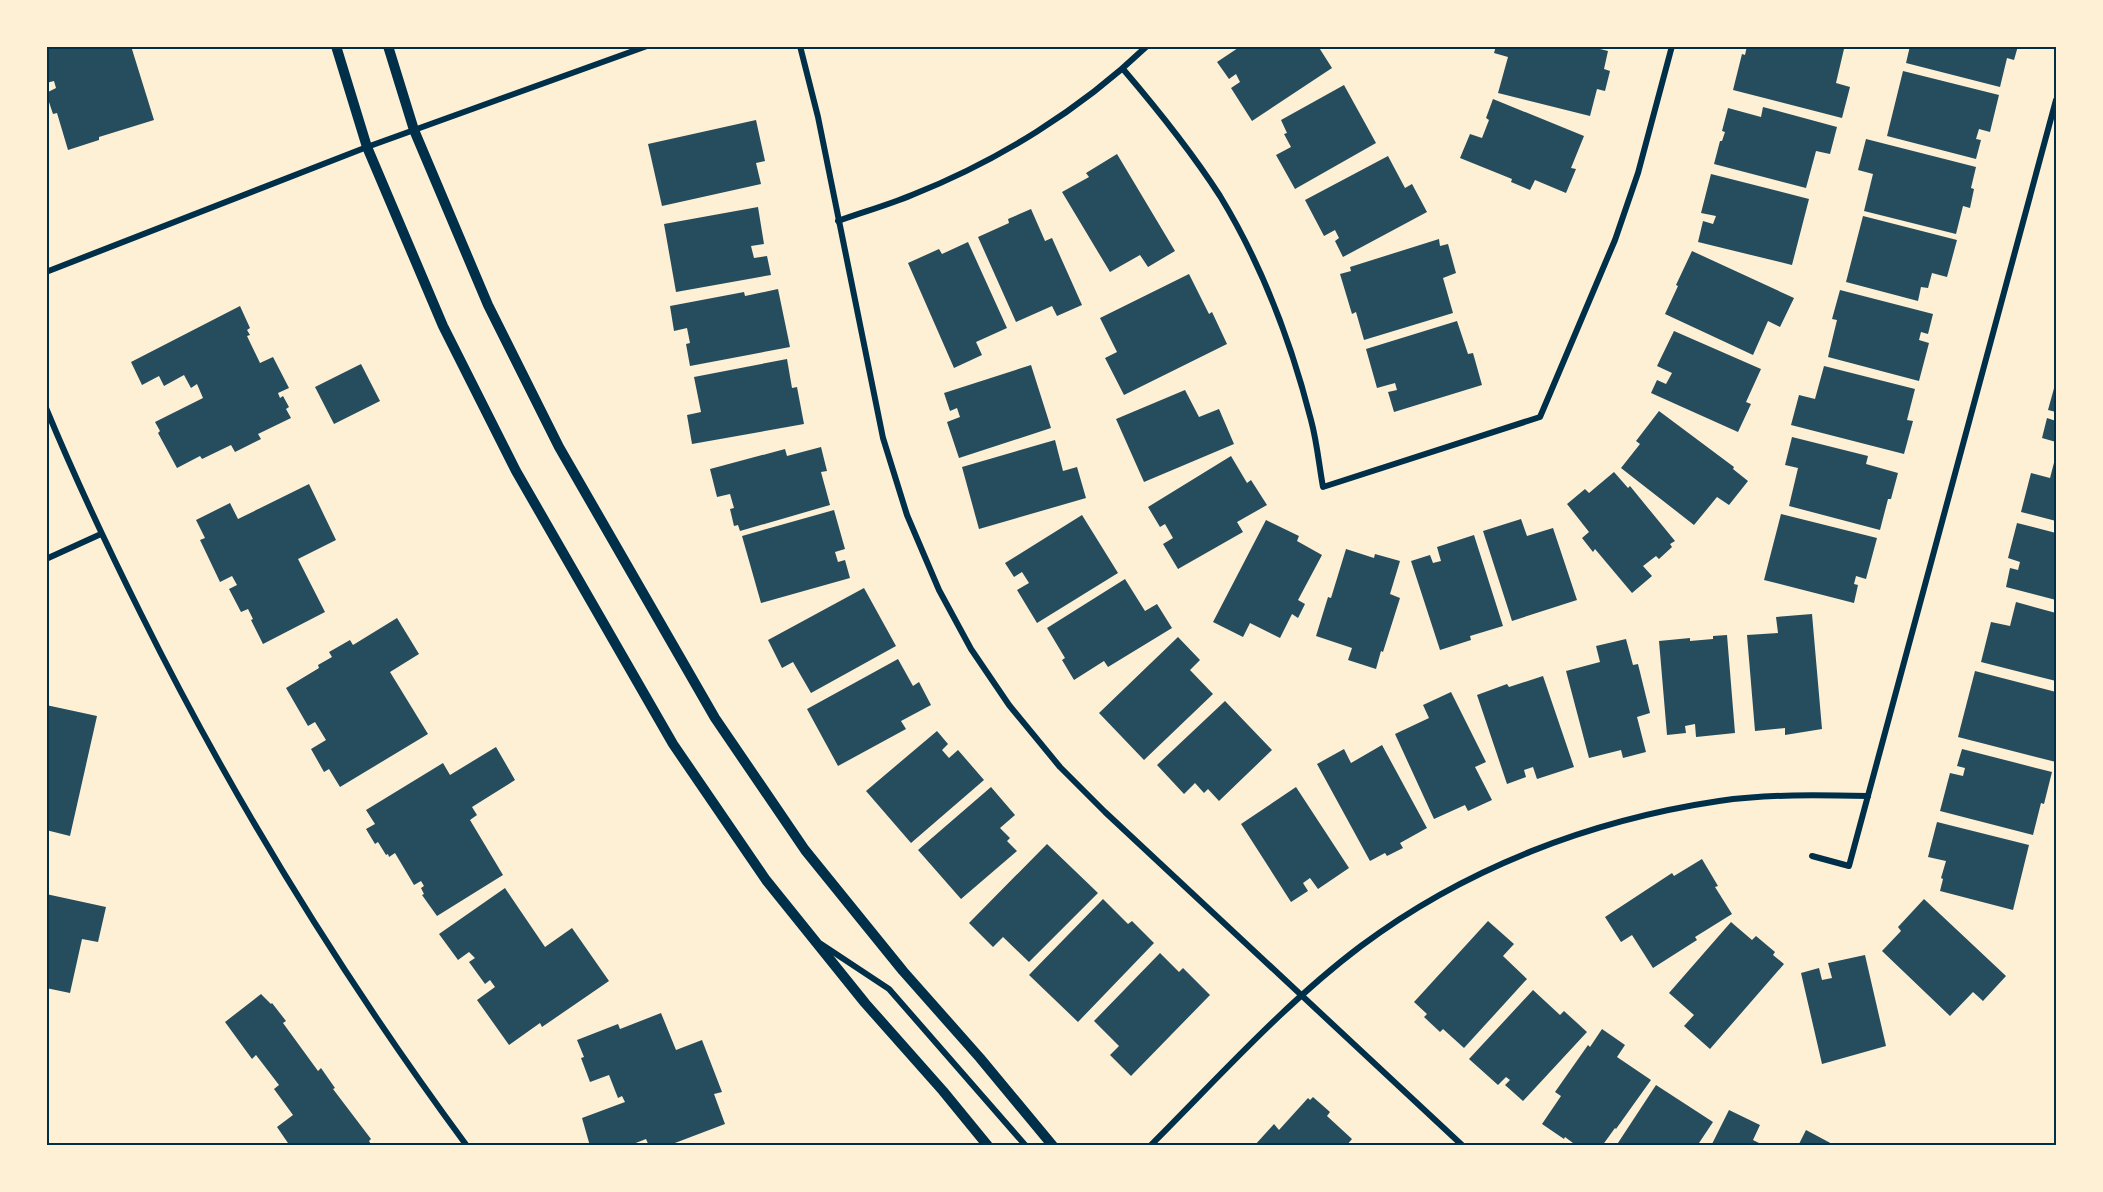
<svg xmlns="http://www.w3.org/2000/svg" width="2103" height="1192" font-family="Rubik,sans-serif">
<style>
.building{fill:#264d5e}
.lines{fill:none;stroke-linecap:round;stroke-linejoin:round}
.minor{stroke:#003049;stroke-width:6}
.tertiary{stroke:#003049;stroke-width:10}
.neatline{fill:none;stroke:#003049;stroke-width:2}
</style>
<rect width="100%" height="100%" fill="#fdf0d5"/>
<g class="building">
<polygon points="46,46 131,46 154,120 99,137 99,140 68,150 57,113 53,114 46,93 56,88 54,81 46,83"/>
<polygon points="1241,46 1318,46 1332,68 1252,121 1231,88 1240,82 1236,74 1229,79 1217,62"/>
<polygon points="1496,46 1588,46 1608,51 1604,69 1610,71 1605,91 1597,89 1590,116 1498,93 1508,57 1494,53"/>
<polygon points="1747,46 1833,46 1844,49 1836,83 1850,87 1842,118 1733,90 1742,54 1745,55"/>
<polygon points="1910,46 2018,46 2014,60 2007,58 2000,87 1906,63"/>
<polygon points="1903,71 1999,95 1990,132 1979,129 1976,139 1981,140 1976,159 1887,136"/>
<polygon points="1344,85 1376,143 1295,189 1276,155 1291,147 1284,134 1287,133 1281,120"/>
<polygon points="1493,99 1584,136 1571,168 1576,169 1566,193 1535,180 1530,190 1511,182 1512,179 1460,158 1470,134 1482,138 1489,120 1486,118"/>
<polygon points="1763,107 1837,127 1830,154 1816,151 1806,188 1714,164 1720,141 1722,141 1725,132 1722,131 1728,108 1761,117"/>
<polygon points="756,120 765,161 756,163 761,184 662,206 648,144"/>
<polygon points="1866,139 1976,167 1971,188 1974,189 1970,208 1963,206 1956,234 1864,211 1873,174 1858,170"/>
<polygon points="1117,154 1175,251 1148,267 1140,255 1110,272 1062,192 1089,177 1086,173"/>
<polygon points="1388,156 1405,188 1412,184 1427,212 1343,257 1335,241 1339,238 1335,230 1324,236 1305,200"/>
<polygon points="1711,174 1809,199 1792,265 1698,242 1703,221 1713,224 1716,216 1701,213"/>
<polygon points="758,207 764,244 751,246 754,258 767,256 771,275 676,292 664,224"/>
<polygon points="1031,209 1045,241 1052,238 1082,305 1057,316 1052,306 1016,322 978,237 1009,223 1008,219"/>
<polygon points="1863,216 1957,240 1947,277 1932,273 1928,288 1921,287 1918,301 1846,282"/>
<polygon points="1439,239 1440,246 1448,244 1456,273 1443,278 1453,313 1364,340 1356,312 1352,314 1340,274 1351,271 1350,267"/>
<polygon points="968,242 1007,328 976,342 982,355 954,368 908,263 939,249 942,254"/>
<polygon points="1692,251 1794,298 1780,327 1768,321 1753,355 1665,314 1678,286 1676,285"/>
<polygon points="1189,274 1209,314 1212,312 1227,344 1124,395 1105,358 1117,352 1100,318"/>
<polygon points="778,289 790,347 690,366 686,344 690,343 687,328 674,331 670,306 744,292 745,296"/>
<polygon points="1840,290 1933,314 1928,334 1921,332 1919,340 1929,343 1919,381 1828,357 1837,320 1832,319"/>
<polygon points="240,306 250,328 247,330 250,335 247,336 260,363 273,357 289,388 278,393 280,398 283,396 289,407 286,409 291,418 258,434 261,439 235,452 231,445 202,459 200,456 177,468 158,433 160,431 155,422 203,398 197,384 191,388 184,375 164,386 159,376 142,385 131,362"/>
<polygon points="1457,321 1468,354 1473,353 1482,385 1394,412 1388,392 1397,390 1395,383 1377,388 1366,349"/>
<polygon points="1674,331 1761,369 1746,402 1751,404 1738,432 1651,393 1657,380 1666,384 1672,373 1657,366"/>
<polygon points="787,359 792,388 797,387 804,424 692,444 687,415 701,412 694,377"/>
<polygon points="361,364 380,401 334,424 315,387"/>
<polygon points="1031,365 1051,428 959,458 947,422 960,417 957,408 950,411 944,393"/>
<polygon points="1824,366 1915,389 1907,420 1913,421 1904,454 1791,425 1799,395 1815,399"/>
<polygon points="2056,381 2056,412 2048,410"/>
<polygon points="1185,390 1199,417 1219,409 1234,444 1144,482 1116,419"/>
<polygon points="1659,411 1734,467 1733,469 1748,481 1729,505 1717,497 1694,525 1621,468 1640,444 1636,441"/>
<polygon points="2047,418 2056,421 2056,442 2042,438"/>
<polygon points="1792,437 1868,456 1866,464 1898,473 1891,499 1888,499 1880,530 1789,506 1798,468 1785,465"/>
<polygon points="1055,440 1063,471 1077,467 1086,498 979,529 962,467"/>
<polygon points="821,447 827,471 821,472 830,505 740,531 738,525 734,526 730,509 734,508 730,494 717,497 710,469 785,449 787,456"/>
<polygon points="2056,455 2056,521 2021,512 2031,473 2050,478"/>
<polygon points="1231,456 1247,483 1251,480 1267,505 1237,522 1243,532 1178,569 1163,544 1173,538 1165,524 1160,527 1148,507"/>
<polygon points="1614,472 1628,488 1630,486 1675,541 1670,544 1672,547 1659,559 1656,556 1643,566 1652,576 1632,593 1595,549 1593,552 1582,538 1589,532 1567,504 1585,489 1589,493"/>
<polygon points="309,484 336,540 298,559 325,612 263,644 251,620 253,619 248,609 241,612 229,589 237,585 232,576 220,582 200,540 205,538 196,520 230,503 238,519"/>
<polygon points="834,510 845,549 835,552 838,562 845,560 850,578 761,603 742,536"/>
<polygon points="1781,514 1877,538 1866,579 1856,576 1854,584 1858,585 1854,603 1764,580"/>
<polygon points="1082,515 1118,573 1037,623 1017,590 1029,583 1022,572 1014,577 1005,563"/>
<polygon points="1521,519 1527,536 1553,528 1577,600 1512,621 1483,531"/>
<polygon points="1266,520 1299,536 1297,541 1322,555 1298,600 1305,604 1298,618 1292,614 1280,638 1250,623 1243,637 1213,622"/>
<polygon points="2017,523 2056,533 2056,600 2006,587 2010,568 2018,570 2020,562 2008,558"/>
<polygon points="1474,535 1503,626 1470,636 1471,640 1440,650 1411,561 1430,555 1433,563 1441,561 1437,547"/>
<polygon points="1346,549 1374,558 1375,554 1400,561 1390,594 1400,598 1383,652 1381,651 1376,669 1348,660 1352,648 1316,636 1328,597 1331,598"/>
<polygon points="1125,579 1145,611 1157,604 1172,628 1108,667 1104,661 1074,680 1062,660 1065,658 1047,628"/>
<polygon points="864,588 896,646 811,693 793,662 782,668 768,640"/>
<polygon points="2016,602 2056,613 2056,681 1981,662 1991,622 2010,626"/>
<polygon points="1812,614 1822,729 1785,735 1785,728 1755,731 1747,635 1778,633 1776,617"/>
<polygon points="397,618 419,654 390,672 428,734 340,787 329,769 324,772 311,749 326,740 315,722 308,726 286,688 319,668 318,665 332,657 329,652 350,640 353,645"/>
<polygon points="1727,635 1735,733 1696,737 1695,724 1685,726 1686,733 1667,735 1659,641 1690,638 1690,641 1713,639 1713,636"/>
<polygon points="1178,637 1200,660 1190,670 1213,694 1144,760 1099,713"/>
<polygon points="1626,639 1633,665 1638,664 1650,713 1637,717 1646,752 1623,758 1621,750 1589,758 1566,671 1600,662 1596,646"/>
<polygon points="898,659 913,686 919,682 931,705 901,721 906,729 838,766 807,709"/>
<polygon points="1975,671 2056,692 2056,762 1958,737"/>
<polygon points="1543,676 1574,767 1537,779 1533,767 1524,770 1526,777 1507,784 1477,695 1507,684 1509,687"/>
<polygon points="1451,692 1486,762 1475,767 1492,800 1468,811 1465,805 1434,819 1395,734 1429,718 1423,705"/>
<polygon points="1225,701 1272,750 1219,801 1208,789 1204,793 1195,783 1184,794 1157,765"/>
<polygon points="46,705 97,716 70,836 46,830"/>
<polygon points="937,731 948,744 942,750 949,758 958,750 984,780 911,843 866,791"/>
<polygon points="1382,745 1427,828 1400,843 1403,848 1387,856 1385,853 1370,861 1317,764 1344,749 1351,763"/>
<polygon points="496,747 515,780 472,807 477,815 470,820 503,875 437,916 422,895 424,894 421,888 424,886 421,881 414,885 395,853 389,857 388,854 386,855 378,842 375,844 366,829 375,824 366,810 443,763 450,775"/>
<polygon points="1962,749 2052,772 2044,804 2041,803 2033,835 1940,811 1950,773 1963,776 1965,768 1957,766"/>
<polygon points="991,787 1015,815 1000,828 1010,838 1007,841 1017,851 961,899 918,850"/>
<polygon points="1296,787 1349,868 1318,889 1310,878 1303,883 1308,891 1291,902 1241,824"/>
<polygon points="1937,822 2029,845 2013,910 1940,891 1943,879 1941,878 1946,861 1928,857"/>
<polygon points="1047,844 1098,893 1029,962 1003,937 993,947 969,923"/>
<polygon points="1702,859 1718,886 1715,887 1732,914 1695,937 1697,940 1653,968 1632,935 1621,942 1605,917 1672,873 1674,876"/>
<polygon points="505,888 545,947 572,928 609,981 542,1027 540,1023 509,1045 477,1000 495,987 490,980 485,984 469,962 475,958 469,952 458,960 439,934"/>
<polygon points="46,894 106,907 98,942 82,939 70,993 46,988"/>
<polygon points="1103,899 1128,924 1132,921 1154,943 1078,1022 1029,975"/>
<polygon points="1924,899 2006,976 1983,1001 1973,992 1950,1016 1882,951 1901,931 1898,927"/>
<polygon points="1488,921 1514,944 1503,956 1527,979 1464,1048 1443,1029 1440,1032 1424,1017 1427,1014 1414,1002"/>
<polygon points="1731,922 1752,940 1756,936 1775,952 1773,955 1784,964 1710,1049 1684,1026 1694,1015 1669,993"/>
<polygon points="1160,953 1179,972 1183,968 1210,995 1131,1076 1110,1055 1119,1046 1094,1021"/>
<polygon points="1865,955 1886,1046 1822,1064 1801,973 1819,968 1822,980 1832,978 1828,963"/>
<polygon points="1533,990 1560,1015 1564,1011 1587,1032 1523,1101 1505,1085 1510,1080 1506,1077 1498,1085 1469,1059"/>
<polygon points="261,994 271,1004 272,1003 286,1021 283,1023 318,1071 321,1068 335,1088 333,1089 371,1139 369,1141 372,1146 290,1146 277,1127 293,1115 274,1089 279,1085 256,1055 252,1059 225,1022"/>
<polygon points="661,1013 676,1050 702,1040 722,1092 714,1094 725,1124 667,1146 649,1146 646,1139 628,1146 590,1146 582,1118 625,1102 622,1096 618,1098 609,1075 590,1082 581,1058 584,1057 577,1040 618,1024 620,1029"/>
<polygon points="1602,1029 1625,1045 1617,1057 1651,1080 1616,1129 1615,1128 1602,1146 1577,1146 1565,1137 1564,1139 1542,1124 1561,1096 1555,1092 1588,1045 1590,1047"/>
<polygon points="1656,1085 1713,1122 1697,1146 1616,1146"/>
<polygon points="1313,1097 1330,1112 1327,1116 1352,1139 1346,1146 1254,1146 1274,1124 1279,1130 1308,1098 1310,1100"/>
<polygon points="1729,1110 1760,1125 1753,1140 1765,1146 1711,1146"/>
<polygon points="1806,1130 1836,1146 1798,1146"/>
</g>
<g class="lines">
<g class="minor">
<polyline points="800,46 818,117 883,438 907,515 939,590 971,649 1009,705 1060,767 1105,812 1463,1146"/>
<path d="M 1123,69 C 1158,110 1191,151 1220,196 C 1262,265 1291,342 1311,420 C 1317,442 1319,465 1323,487 L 1540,417 L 1615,240 L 1638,173 L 1672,46"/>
<path d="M 838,221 C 863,212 888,205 912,195 C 998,161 1080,110 1147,46"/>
<polyline points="46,272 367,147 647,46"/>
<path d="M 46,408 C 75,478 107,546 141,614 C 234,801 343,978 467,1146"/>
<polyline points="46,559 101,534"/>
<polyline points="1812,856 1849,866 2056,100"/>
<polyline points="821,944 889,989 1026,1146"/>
<path d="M 1150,1146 C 1218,1078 1284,1004 1361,946 C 1465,868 1591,820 1719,801 C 1768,794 1818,795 1868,796"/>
</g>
<g class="tertiary">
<polyline points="336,46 367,147 443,326 516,471 673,744 766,880 865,1003 943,1091 988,1146"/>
<polyline points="388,46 414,130 488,305 559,447 715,718 805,850 903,971 980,1058 1053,1146"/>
</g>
</g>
<rect width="2103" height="1192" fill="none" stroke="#fdf0d5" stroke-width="96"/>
<rect x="48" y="48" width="2007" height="1096" class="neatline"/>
</svg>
